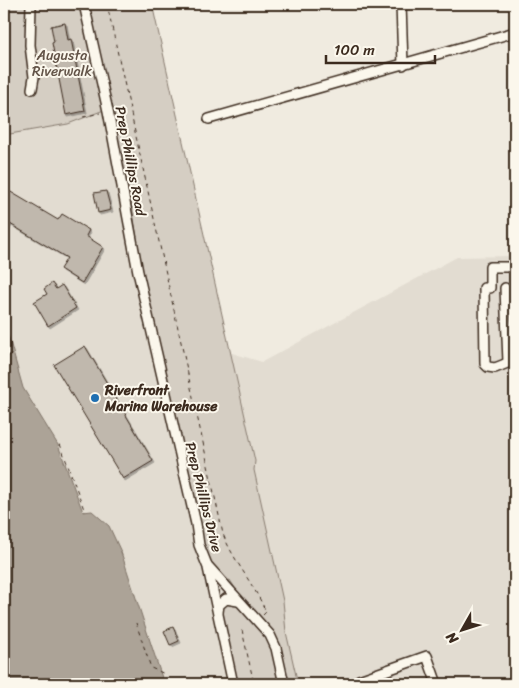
<svg xmlns="http://www.w3.org/2000/svg" width="519" height="688" font-family="Sriracha,sans-serif">
<style>
.built{fill:#e2dcd1}
.green{fill:#d5cec3;stroke:#887c70}
.water{fill:#aca397;stroke:#7f7367}
.building{fill:#c0b8ad;stroke:#3b2a1e;filter:url(#shadow)}
.lines{fill:none;stroke-linecap:round;stroke-linejoin:round}
.minor-casing{stroke:#3b2a1e;stroke-width:12}
.path{stroke:#3b2a1e;stroke-width:1;stroke-dasharray:4 4;stroke-linecap:butt}
.minor{stroke:#fbf7ec;stroke-width:9}
.poi-dot{fill:#1f6fb2;stroke:#fbf7ec;stroke-width:2}
.labels{text-anchor:middle;stroke-width:4;stroke-linejoin:round;paint-order:stroke}
.park-label{font-size:14px;fill:#625347;stroke:#fbf7ec}
.street-label{font-size:14px;fill:#3b2a1e;stroke:#fbf7ec}
.poi-label{font-size:14px;font-weight:bold;fill:#3b2a1e;stroke:#fbf7ec;text-anchor:start}
</style>
<defs>
<filter id="shadow"><feDropShadow dx="2" dy="2" stdDeviation="0" flood-color="#0004"/></filter>
</defs>
<rect width="100%" height="100%" fill="#f0ebe0"/>
<filter id="ink" filterUnits="userSpaceOnUse"><feTurbulence type="fractalNoise" baseFrequency=".02" numOctaves="2"/><feDisplacementMap in="SourceGraphic" scale="10" xChannelSelector="R" yChannelSelector="G"/><feConvolveMatrix kernelMatrix="1 2 1 2 8 2 1 2 1" color-interpolation-filters="sRGB"/></filter>
<g filter="url(#ink)">
<polygon class="built" points="4,4 116,4 225,351 262,362 457,257 515,256 515,684 118,684 4,459"/>
<path class="green" d="M 4,4 L 152,4 L 255,461 L 254,470 L 283,601 L 286,632 L 298,684 L 237,684 L 221,609 L 227,602 L 243,601 L 230,580 L 225,582 C 209,563 204,548 198,525 L 191,526 L 143,277 L 132,206 L 109,108 L 68,124 L 4,135 Z"/>
<polygon class="water" points="4,327 9,338 23,388 58,445 83,512 92,511 109,526 121,552 164,684 4,684"/>
<g class="building">
<polygon points="65,23 68,40 71,39 85,111 66,115 52,43 54,42 51,26"/>
<polygon points="4,188 58,220 62,214 89,230 86,236 103,247 82,283 60,269 67,258 10,224 4,233"/>
<polygon points="106,191 111,210 98,213 94,193"/>
<polygon points="52,283 56,289 62,285 76,308 48,326 34,302 47,294 44,289"/>
<polygon points="85,346 153,461 123,479 54,365"/>
<polygon points="173,627 179,641 170,645 164,631"/>
</g>
<g class="lines">
<defs>
<g id="minor">
<polyline points="31,4 30,45 34,77 32,89"/>
<polyline points="84,4 108,111 138,272 196,524 199,545 207,565 270,635 276,648 284,684"/>
<polyline points="401,4 403,65"/>
<polyline points="209,119 515,32"/>
<polyline points="484,288 485,364 488,367 495,368 515,360"/>
<polyline points="490,288 490,267 515,267"/>
<polyline points="505,288 508,362"/>
<polyline points="208,568 233,684"/>
<polyline points="218,612 219,605 226,599 238,601"/>
<polyline points="359,684 359,680 427,656 437,684"/>
</g>
</defs>
<use href="#minor" class="minor-casing"/>
<g class="path">
<path d="M 107,4 L 223,534 C 234,562 254,584 266,612 L 263,615"/>
<polyline points="83,117 100,113"/>
<polyline points="5,359 4,355 15,355"/>
<polyline points="60,444 85,512"/>
<polyline points="136,623 151,668 165,674"/>
<polyline points="242,630 254,684"/>
</g>
<use href="#minor" class="minor"/>
</g>
</g>
<circle class="poi-dot" cx="95" cy="398" r="5"/>
<g class="labels">
<g class="park-label">
<text x="62" y="60">Augusta<tspan x="62" dy="16">Riverwalk</tspan></text>
</g>
<g class="street-label">
<text transform="translate(131 161) rotate(79)" y="5">Prep Phillips Road</text>
<text transform="translate(204 497) rotate(76)" y="5">Prep Phillips Drive</text>
</g>
<g class="poi-label">
<text x="105" y="395">Riverfront<tspan x="105" dy="16">Marina Warehouse</tspan></text>
</g>
</g>
<rect width="519" height="688" fill="none" stroke="#fbf7ec" stroke-width="20"/>
<rect x="10" y="10" width="499" height="668" fill="none" stroke="#3b2a1e" stroke-width="2" filter="url(#ink)"/>
<g transform="translate(462 630) rotate(231)" stroke="#fbf7ec" stroke-width="4" paint-order="stroke">
<path d="M0-4L9 19L0 12L-9 19Z" fill="#3b2a1e"/>
<text y="-8" font-size="14" font-weight="bold" text-anchor="middle" fill="#3b2a1e">N</text>
</g>
<path d="M326 55v8h109v-8" fill="none" stroke="#3b2a1e" stroke-width="2.5"/>
<text x="334" y="55" font-size="15" fill="#3b2a1e" stroke="#fbf7ec" stroke-width="4" paint-order="stroke">100 m</text>
</svg>
